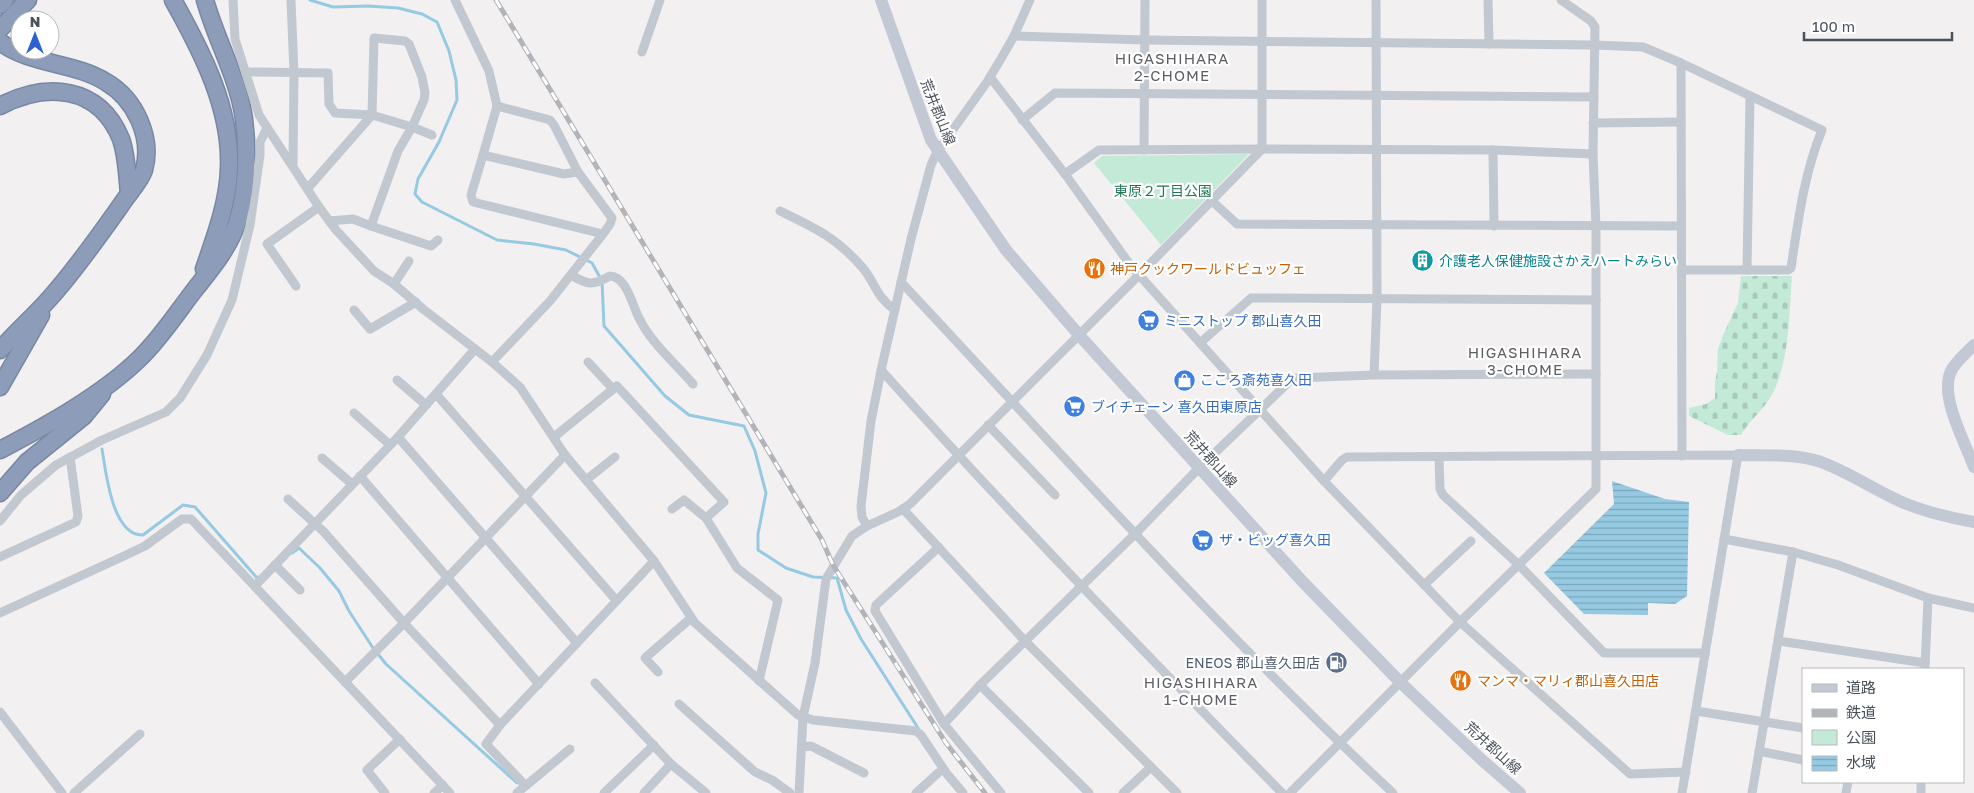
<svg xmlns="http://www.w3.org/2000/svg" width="1974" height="793" font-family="'Golos Text','Noto Sans JP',sans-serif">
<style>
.green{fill:#c3ead7}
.cemetery{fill:url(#cemetery-stones)}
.water{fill:url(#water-rules)}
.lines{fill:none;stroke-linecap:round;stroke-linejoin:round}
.stream{stroke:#95cae2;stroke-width:3}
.highway-casing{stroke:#7888a4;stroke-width:19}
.street{stroke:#c2c8d0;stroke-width:9}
.secondary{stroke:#c2c9d4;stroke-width:12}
.highway{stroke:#8d9db9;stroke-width:16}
.rail-casing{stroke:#b2b4b9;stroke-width:5}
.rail{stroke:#fff;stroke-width:3;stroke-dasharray:9;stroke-linecap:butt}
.labels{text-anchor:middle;stroke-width:4.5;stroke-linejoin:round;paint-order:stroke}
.street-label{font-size:14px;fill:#49515b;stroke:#fff}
.park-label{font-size:14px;fill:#217554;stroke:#fff}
.culture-label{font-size:14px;fill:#0d838f;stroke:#fff;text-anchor:start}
.food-label{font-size:14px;fill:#c56008;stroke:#fff;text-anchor:start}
.shop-label{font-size:14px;fill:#366cbe;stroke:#fff;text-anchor:start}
.service-label{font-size:14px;fill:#4e5e75;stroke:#fff;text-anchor:end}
.neighbourhood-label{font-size:15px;letter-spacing:1px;fill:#5d5f64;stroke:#fff}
</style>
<defs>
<pattern id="cemetery-stones" width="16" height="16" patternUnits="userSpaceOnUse" patternTransform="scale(1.25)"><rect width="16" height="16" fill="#c3ead7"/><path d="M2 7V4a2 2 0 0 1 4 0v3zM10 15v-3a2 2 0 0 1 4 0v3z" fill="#a9cabb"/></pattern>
<pattern id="water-rules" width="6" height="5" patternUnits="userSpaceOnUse" patternTransform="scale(1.25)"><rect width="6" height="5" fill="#95cae2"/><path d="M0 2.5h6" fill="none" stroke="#7ca6ba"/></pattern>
</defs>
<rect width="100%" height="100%" fill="#f2f0f0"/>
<polygon class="green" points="1249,154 1161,245 1094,163 1102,156"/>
<path class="cemetery" d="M 1741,276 L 1792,276 C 1789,313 1790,356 1774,391 C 1766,408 1750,419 1741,435 L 1728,435 L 1689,416 L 1689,408 L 1706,404 L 1715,398 L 1715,382 L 1717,372 L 1718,349 L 1724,333 L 1738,303 Z"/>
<polygon class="water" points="1612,481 1665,499 1689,502 1687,596 1675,604 1648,603 1648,615 1584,614 1544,573 1614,504"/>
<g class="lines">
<g class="stream">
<polyline points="310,0 333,7 368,6 398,8 422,14 437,22 449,51 456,80 457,100 439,142 418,179 415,194 422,202 497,240 534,244 566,250 592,263 602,281 604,326 665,396 689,415 744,426 755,451 766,493 758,534 758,550 786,568 813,577 837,578 846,610 861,639 918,728"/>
<path d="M 102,449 C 106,472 112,536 143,535 L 183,505 L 195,507 L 257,578 L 258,577"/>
<polyline points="292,553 299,548 320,568 339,591 349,611 373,648 386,664 517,783"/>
</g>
<defs>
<g id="highway">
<path d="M 173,0 C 201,50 232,109 229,169 C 228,203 215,237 204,269"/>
<polyline points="0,5 5,0"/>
<polyline points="0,29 28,0"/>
<path d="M 0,42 C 31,65 74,62 106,82 C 135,99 153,137 144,170 C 140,182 128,194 121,205 C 99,236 76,269 50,298 C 34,316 16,332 0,350"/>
<path d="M 0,106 C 46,82 99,85 121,139 C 127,156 127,175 129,193"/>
<polyline points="0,387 41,315"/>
<path d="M 0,450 C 46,426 102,395 139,359 C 161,338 178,311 196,288 C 212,268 231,245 238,220 C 247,188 248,152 244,119 C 238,77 216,40 205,0"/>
<polyline points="0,493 27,462 84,416 102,394"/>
</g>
</defs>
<use href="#highway" class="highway-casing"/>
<g class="street">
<polyline points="233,0 235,39 259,115 319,207 336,230 374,271 394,284 423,309 492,362 520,387 565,455 654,561 695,623 798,715 813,720 916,731 921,735 947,774 963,793"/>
<polyline points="291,0 294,73 293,165"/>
<polyline points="455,0 489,71 497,106 550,120 554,125 578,172 612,218 610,224 603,234 550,301 492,362"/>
<polyline points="1488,0 1489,44"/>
<path d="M 1014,36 L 1144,40 L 1594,45 L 1643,47 L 1681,63 L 1822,130 C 1804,174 1798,221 1791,268 L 1788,270 L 1747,270"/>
<polyline points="642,52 660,0"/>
<polyline points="1681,63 1682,456"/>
<polyline points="246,72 328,73 329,104 335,113 372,115 412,127 432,135"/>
<polyline points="990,77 1065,174 1131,266 1324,481 1460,622 1630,774 1686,772"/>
<polyline points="497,106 483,155 564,174 578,172"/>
<polyline points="1022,120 1055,93 1594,97"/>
<polyline points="1593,123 1681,122"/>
<polyline points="1144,150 1145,0"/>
<polyline points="1493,150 1494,226"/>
<polyline points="483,155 471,195 473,202 603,234"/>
<polyline points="1065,174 1099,150 1262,149 1493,150 1593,154"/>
<polyline points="308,188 372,115 374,38 405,41 409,44 422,77 425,93 424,100 412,127 398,151 371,226 353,219 329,221"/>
<polyline points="1212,201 1237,224 1681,226"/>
<path d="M 780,211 C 815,228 836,237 862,267 C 876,283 875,296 895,310"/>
<polyline points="371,226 431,246 438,240"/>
<polyline points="1681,270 1747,270 1750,96"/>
<path d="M 571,275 C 588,285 592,286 610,276 C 627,277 632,305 639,318 C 651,343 675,363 693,384"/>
<path d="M 901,282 C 1063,455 1220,632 1393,793"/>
<polyline points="394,284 409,261"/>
<polyline points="296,286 267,244 319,207"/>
<polyline points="354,310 370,329 416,302"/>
<polyline points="1200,343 1251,298 1596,300"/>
<polyline points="588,362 613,389"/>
<path d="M 881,370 C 1011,515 1146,654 1282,793"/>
<polyline points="1374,375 1377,299 1376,0"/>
<polyline points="397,380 426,405"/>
<polyline points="436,394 616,600"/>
<polyline points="354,413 390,445"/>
<polyline points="988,425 1055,495"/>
<polyline points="398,437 577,643"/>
<polyline points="554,437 617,386 724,502 706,518 737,568 778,600 759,681"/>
<polyline points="1439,457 1440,489 1443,495 1519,565 1604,653 1705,653"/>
<polyline points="322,458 352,484"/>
<polyline points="360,476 539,684"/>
<polyline points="586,480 615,457"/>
<polyline points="1324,481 1342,460 1347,457 1738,455 1682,793"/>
<polyline points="288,499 324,532 404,623 500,725 654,561"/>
<polyline points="672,509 684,500 706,518"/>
<polyline points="903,509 1025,641 1177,793"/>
<polyline points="0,521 21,495 56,465 102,440 166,412 180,398 207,355 232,300 250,225 260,155 260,142 267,128"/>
<polyline points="867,526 862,517 861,506 871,421 882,366 911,239 931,165 937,152 987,82 1002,57 1014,36 1030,0"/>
<polyline points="1724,539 1793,552 1838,565 1928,598 1974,608"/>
<polyline points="939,547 876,605 875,611 944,724 1001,793"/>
<polyline points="0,557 76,522 78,516 70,457"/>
<polyline points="275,565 300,590"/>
<polyline points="1424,585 1471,541"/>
<polyline points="255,586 398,437 475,349"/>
<polyline points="0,613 124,556 145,546 182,519 191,519 450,793"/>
<polyline points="1779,641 1925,663"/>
<polyline points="1925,667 1928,598"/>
<polyline points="658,672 645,658 691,618"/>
<polyline points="345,682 404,623 565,455"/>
<polyline points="595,683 671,764"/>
<polyline points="980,685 1089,793"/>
<polyline points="679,704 755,772 772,780 790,793"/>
<polyline points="1696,711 1803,728"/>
<polyline points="0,712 62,793"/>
<polyline points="944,724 980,685 1135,534 1199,468 1291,380 1295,378 1374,375 1596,374"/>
<polyline points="500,725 486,744 525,785"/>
<polyline points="802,747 811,746 864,773"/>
<polyline points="1759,751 1803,760"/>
<polyline points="74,793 140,734"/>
<polyline points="385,793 367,770 400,739"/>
<polyline points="434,793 443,785"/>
<polyline points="517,793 570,749"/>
<polyline points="604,793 654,745"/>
<polyline points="644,793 671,764 706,793"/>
<polyline points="799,793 803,717 815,663 826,579 852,536 867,526 898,512 910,504 1139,275 1262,149 1262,0"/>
<polyline points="916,793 938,773"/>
<polyline points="1123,793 1151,767"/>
<polyline points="1290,793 1460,622 1596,489 1596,227 1593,154 1595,27 1591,21 1561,0"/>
<polyline points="1752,793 1793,552"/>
<polyline points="1846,793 1848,782"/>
<polyline points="1921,793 1921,782"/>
</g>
<g class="secondary">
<polyline points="881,0 931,140 1006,250 1079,335 1302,581 1401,683 1483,761 1520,793"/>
<path d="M 1974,345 C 1966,353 1956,361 1951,371 C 1939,396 1965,442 1974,467"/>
<path d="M 1738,455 C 1764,456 1793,453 1818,461 C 1848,471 1875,491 1904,503 C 1926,512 1951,518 1974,522"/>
</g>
<use href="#highway" class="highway"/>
<defs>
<polyline id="rail" points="496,0 822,540 833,565 946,743 985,793"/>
</defs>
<use href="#rail" class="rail-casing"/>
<use href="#rail" class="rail"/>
</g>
<defs>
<symbol id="building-disc" viewBox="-11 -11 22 22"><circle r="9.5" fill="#0f9aa8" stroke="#fff"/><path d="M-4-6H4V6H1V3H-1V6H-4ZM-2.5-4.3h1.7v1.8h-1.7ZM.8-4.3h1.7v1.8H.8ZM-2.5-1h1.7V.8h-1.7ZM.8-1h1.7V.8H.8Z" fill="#fff"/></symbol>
<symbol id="restaurant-disc" viewBox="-11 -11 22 22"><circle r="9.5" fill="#e8710a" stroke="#fff"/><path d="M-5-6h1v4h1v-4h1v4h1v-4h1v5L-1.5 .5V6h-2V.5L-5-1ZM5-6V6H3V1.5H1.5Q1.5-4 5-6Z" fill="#fff"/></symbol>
<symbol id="supermarket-disc" viewBox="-11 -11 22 22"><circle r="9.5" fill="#3f7fe0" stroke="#fff"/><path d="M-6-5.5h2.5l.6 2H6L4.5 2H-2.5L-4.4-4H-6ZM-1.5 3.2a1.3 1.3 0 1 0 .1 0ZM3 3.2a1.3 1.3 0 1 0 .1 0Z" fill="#fff"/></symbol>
<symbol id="shop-disc" viewBox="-11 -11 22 22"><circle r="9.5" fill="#3f7fe0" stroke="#fff"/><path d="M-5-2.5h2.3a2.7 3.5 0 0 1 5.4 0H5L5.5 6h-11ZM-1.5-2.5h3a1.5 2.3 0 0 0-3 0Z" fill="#fff"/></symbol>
<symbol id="fuel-disc" viewBox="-11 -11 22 22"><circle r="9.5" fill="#5c6f8a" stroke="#fff"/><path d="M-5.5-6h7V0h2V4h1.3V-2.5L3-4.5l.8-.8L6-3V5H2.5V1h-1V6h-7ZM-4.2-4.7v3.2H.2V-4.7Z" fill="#fff"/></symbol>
</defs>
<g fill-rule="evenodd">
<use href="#building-disc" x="1410" y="248" width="25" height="25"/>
<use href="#restaurant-disc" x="1082" y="256" width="25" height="25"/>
<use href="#supermarket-disc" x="1136" y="308" width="25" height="25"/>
<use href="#shop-disc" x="1172" y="368" width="25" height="25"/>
<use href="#supermarket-disc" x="1062" y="394" width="25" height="25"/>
<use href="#supermarket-disc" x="1190" y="528" width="25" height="25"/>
<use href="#fuel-disc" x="1324" y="650" width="25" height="25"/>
<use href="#restaurant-disc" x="1448" y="668" width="25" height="25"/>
</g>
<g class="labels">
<g class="street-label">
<text transform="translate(938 112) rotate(68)" y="5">荒井郡山線</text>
<text transform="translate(1211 459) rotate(48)" y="5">荒井郡山線</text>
<text transform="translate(1493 748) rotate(42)" y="5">荒井郡山線</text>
</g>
<g class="park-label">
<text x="1163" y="196">東原２丁目公園</text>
</g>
<g class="culture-label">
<text x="1439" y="266">介護老人保健施設さかえハートみらい</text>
</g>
<g class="food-label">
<text x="1110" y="274">神戸クックワールドビュッフェ</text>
<text x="1477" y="686">マンマ・マリィ郡山喜久田店</text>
</g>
<g class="shop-label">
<text x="1164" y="326">ミニストップ 郡山喜久田</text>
<text x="1200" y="385">こころ斎苑喜久田</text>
<text x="1091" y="412">ブイチェーン 喜久田東原店</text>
<text x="1219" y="545">ザ・ビッグ喜久田</text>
</g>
<g class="service-label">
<text x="1320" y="668">ENEOS 郡山喜久田店</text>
</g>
<g class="neighbourhood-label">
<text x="1172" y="64">HIGASHIHARA<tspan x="1172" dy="17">2-CHOME</tspan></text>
<text x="1525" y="358">HIGASHIHARA<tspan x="1525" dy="17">3-CHOME</tspan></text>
<text x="1201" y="688">HIGASHIHARA<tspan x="1201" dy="17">1-CHOME</tspan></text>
</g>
</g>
<rect x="1802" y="668" width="162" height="115" fill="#ffffff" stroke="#b6b9bd"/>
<rect x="1812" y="684" width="25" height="8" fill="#c2c9d4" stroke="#b6b9bd"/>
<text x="1846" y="693" font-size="15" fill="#49515b">道路</text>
<rect x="1812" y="709" width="25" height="8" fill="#b2b4b9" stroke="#b6b9bd"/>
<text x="1846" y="718" font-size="15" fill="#49515b">鉄道</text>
<rect x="1812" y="730" width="25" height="15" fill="#c3ead7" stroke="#b6b9bd"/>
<text x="1846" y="743" font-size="15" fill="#49515b">公園</text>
<rect x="1812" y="756" width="25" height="15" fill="url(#water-rules)" stroke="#b6b9bd"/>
<text x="1846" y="768" font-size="15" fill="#49515b">水域</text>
<g transform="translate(35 35)"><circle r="24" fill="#ffffff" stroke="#b6b9bd"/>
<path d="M0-4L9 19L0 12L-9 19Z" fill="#2d62ce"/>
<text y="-8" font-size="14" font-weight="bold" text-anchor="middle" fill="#49515b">N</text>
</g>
<path d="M1804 32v8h148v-8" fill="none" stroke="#49515b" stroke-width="2.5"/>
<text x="1812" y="32" font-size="15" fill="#49515b" stroke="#ffffff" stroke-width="4" paint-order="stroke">100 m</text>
</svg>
